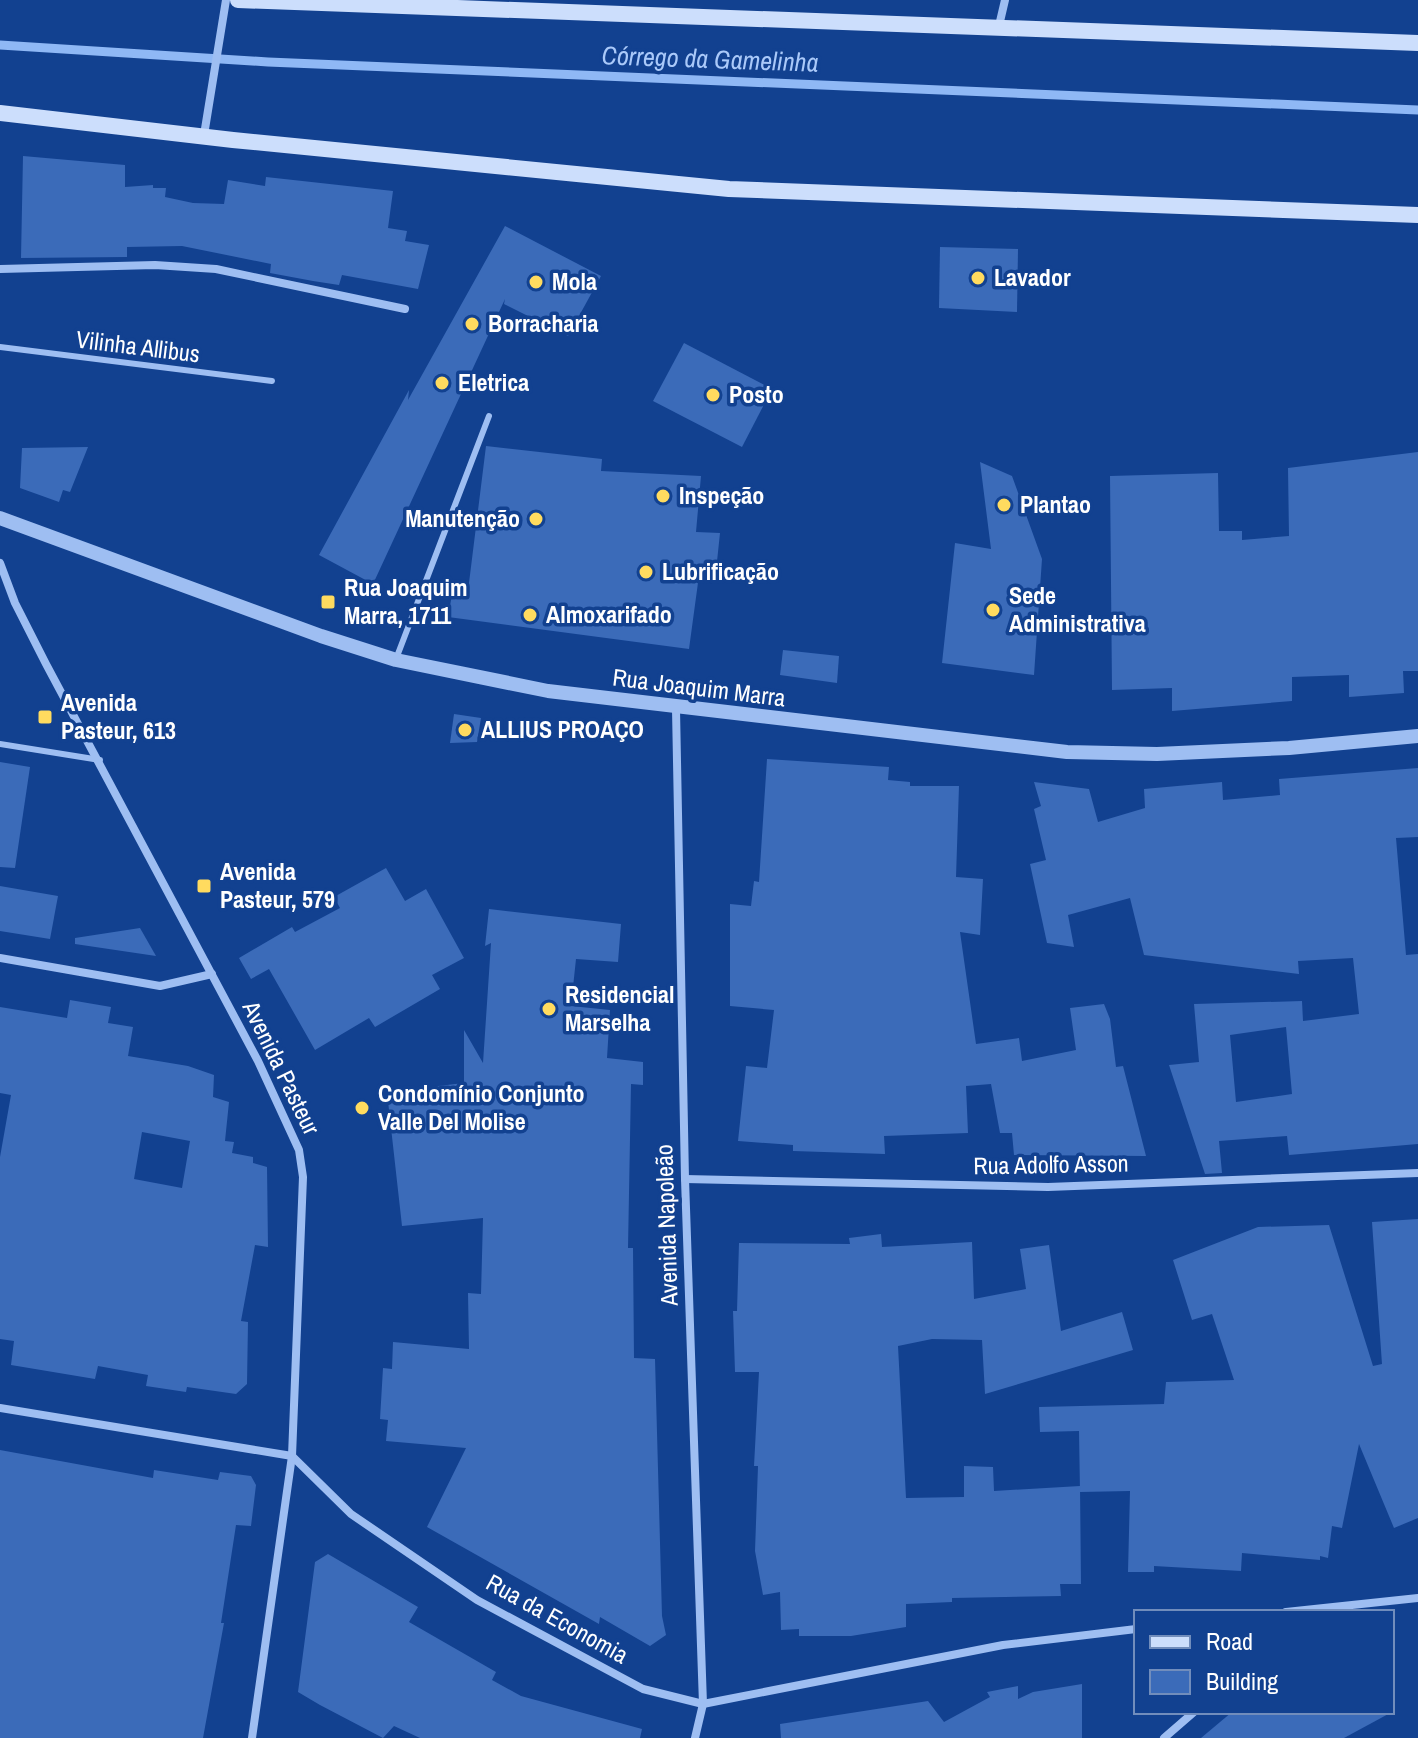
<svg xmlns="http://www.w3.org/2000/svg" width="1418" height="1738" font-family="'Archivo Narrow',sans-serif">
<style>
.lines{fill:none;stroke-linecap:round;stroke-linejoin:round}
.stream{stroke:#8fb8f5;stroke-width:9}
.building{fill:#3b6bb9;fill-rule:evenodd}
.service{stroke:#9ebef2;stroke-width:6}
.minor{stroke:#9ebef2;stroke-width:8}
.tertiary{stroke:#9ebef2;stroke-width:14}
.secondary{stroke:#ccdefc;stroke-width:16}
.poi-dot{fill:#ffdb5f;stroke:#124190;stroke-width:3}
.labels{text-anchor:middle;stroke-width:7;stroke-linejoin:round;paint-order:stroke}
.poi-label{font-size:24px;font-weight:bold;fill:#fff;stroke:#124190;text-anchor:start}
.street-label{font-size:24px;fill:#fff;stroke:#124190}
.water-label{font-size:26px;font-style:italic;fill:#aac9f9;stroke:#124190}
</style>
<rect width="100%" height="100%" fill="#124190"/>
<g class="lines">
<polyline class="stream" points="0,45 268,62 1418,110"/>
</g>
<g class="building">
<polygon points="23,156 125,165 125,187 153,185 153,188 166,188 165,197 193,203 224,204 228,180 265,186 266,177 393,191 388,228 407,231 405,241 429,245 418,289 342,275 339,285 313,281 270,273 271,264 182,246 127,247 127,257 21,258"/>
<polygon points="505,226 601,276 568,336 504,304 505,299 373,584 319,555 409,390 408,400"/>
<polygon points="940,247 1018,249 1017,312 939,308"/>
<polygon points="684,343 772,389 742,447 653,401"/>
<polygon points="486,446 602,459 601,471 701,476 696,532 720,533 716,571 700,568 689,649 448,617 453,589 468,591"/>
<polygon points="88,447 70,492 63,490 59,502 20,488 22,448"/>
<polygon points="1418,452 1418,671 1403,671 1404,693 1349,697 1349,675 1292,677 1292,701 1172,711 1172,688 1112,690 1110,476 1218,473 1219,531 1242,531 1242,540 1289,536 1288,468"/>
<polygon points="980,462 1012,476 1042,559 1034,675 942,663 955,543 991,549"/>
<polygon points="783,650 839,656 837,683 780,675"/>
<polygon points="454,714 481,718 477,742 450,743"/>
<polygon points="767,759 889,767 888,780 910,782 910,786 959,786 956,877 983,879 980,935 960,932 976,1044 1019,1038 1022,1061 1076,1050 1070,1008 1104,1004 1110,1019 1116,1067 1123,1066 1146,1156 1014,1155 1012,1133 1000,1133 991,1084 966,1086 968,1133 884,1136 885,1154 793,1151 793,1145 738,1141 746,1066 767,1068 774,1010 730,1006 730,904 751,906 754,881 759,882"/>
<polygon points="0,762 30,767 15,868 0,867"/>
<path d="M 1418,768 L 1418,837 L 1396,838 L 1406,955 L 1418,954 L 1418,1144 L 1289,1155 L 1287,1136 L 1219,1141 L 1222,1173 L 1205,1174 L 1169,1065 L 1199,1062 L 1194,1004 L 1302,1001 L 1303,1021 L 1359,1014 L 1353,958 L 1298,961 L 1299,974 L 1144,955 L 1130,898 L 1068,915 L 1074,947 L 1047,943 L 1030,864 L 1046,860 L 1034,809 L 1041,806 L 1034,782 L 1089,789 L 1098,822 L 1145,808 L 1144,789 L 1222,782 L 1223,800 L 1280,795 L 1279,779 ZM 1286,1027 L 1292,1094 L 1236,1102 L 1230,1035 Z"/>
<polygon points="386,868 405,901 426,889 464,958 432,975 440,989 375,1027 369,1018 315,1050 269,969 251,979 239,958 292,927 295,932 340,908 334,897"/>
<polygon points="0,886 58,896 50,939 0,931"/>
<polygon points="489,909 621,924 618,962 576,959 571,1006 610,1010 607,1058 643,1062 643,1085 631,1084 628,1248 633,1248 634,1358 655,1359 662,1616 666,1635 650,1646 600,1617 599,1624 427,1527 466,1448 386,1441 388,1420 380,1419 383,1368 392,1369 393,1342 469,1349 468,1293 481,1294 483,1218 402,1226 387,1092 464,1083 464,1030 483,1063 491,943 485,946"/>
<polygon points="140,928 156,956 75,944 75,938"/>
<path d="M 70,1000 L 111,1007 L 108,1023 L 133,1027 L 128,1056 L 188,1066 L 214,1075 L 213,1097 L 229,1102 L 225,1141 L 234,1142 L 232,1153 L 253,1157 L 253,1163 L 267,1167 L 268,1247 L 255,1245 L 241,1321 L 248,1322 L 247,1384 L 236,1394 L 187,1387 L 186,1392 L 146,1386 L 148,1375 L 98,1366 L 95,1379 L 11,1365 L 14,1341 L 0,1339 L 0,1157 L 11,1095 L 0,1093 L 0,1007 L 67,1018 ZM 142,1132 L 190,1141 L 182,1188 L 134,1179 Z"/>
<polygon points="1418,1219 1418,1518 1394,1528 1359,1444 1342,1528 1332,1526 1328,1558 1320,1556 1320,1560 1242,1553 1241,1571 1154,1566 1154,1572 1128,1572 1130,1491 1080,1492 1079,1431 1040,1432 1039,1407 1164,1404 1166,1382 1234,1380 1212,1314 1192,1320 1173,1260 1258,1227 1329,1225 1373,1366 1382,1364 1372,1222"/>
<polygon points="881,1234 882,1247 972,1242 974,1299 1026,1289 1020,1249 1049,1245 1061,1331 1122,1312 1133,1350 985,1394 982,1340 932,1339 898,1346 906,1498 964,1497 964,1466 993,1467 994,1491 1080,1486 1081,1584 1060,1584 1061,1596 952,1598 952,1602 906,1604 906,1627 851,1636 799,1636 799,1629 781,1630 780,1592 763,1595 755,1551 758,1466 754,1466 759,1372 735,1372 733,1311 737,1311 739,1243 850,1244 849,1238"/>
<polygon points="0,1450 153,1478 154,1470 218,1480 220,1472 251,1476 256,1485 251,1526 236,1525 221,1623 224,1623 203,1738 0,1738"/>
<polygon points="328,1554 418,1607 409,1622 496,1672 492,1680 521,1696 642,1729 640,1738 420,1738 394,1726 383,1738 320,1705 298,1692 315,1562"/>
<polygon points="1082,1684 1082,1738 781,1738 780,1724 928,1701 944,1722 990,1697 987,1692 1018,1686 1018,1699 1033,1692"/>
<polygon points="1232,1712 1392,1712 1344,1738 1201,1738"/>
</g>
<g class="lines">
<g class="service">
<polyline points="0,347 272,381"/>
<polyline points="396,659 489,416"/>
<polyline points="0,744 100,760"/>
</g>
<g class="minor">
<polyline points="998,30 1005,0"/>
<polyline points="204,135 226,0"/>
<polyline points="0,269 155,265 216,269 405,309"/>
<polyline points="0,563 15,603 46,664 258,1061 299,1150 303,1177 292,1456 252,1738"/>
<polyline points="676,709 685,1179 703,1704 695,1738"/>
<polyline points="0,958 160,986 212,974"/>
<polyline points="685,1179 1048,1187 1418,1173"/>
<polyline points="0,1408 292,1456 351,1514 477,1600 643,1689 703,1704 1003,1645 1136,1629"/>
<polyline points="1286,1612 1418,1598"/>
<polyline points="1164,1738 1194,1712"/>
</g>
<polyline class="tertiary" points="0,518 321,636 396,660 548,691 1067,752 1157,754 1289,748 1418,736"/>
<g class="secondary">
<polyline points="238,0 1418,43"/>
<polyline points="0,113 233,140 729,189 1418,215"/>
</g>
</g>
<g class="poi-dot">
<circle cx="978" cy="278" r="8"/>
<circle cx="536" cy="282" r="8"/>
<circle cx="472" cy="324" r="8"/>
<circle cx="442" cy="383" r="8"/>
<circle cx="713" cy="395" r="8"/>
<circle cx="663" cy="496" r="8"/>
<circle cx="1004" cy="505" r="8"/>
<circle cx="536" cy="519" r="8"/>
<circle cx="646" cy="572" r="8"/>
<rect x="320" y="594" width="16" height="16" rx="4"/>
<circle cx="993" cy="610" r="8"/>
<circle cx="530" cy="615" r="8"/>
<rect x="37" y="709" width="16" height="16" rx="4"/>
<circle cx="465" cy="730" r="8"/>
<rect x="196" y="878" width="16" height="16" rx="4"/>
<circle cx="549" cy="1009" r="8"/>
<circle cx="362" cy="1108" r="8"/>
</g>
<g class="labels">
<g class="poi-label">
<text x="994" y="286">Lavador</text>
<text x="552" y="290">Mola</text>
<text x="488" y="332">Borracharia</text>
<text x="458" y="391">Eletrica</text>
<text x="729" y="403">Posto</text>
<text x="679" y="504">Inspeção</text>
<text x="1020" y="513">Plantao</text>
<text x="520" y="527" text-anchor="end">Manutenção</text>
<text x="662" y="580">Lubrificação</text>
<text x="344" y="596">Rua Joaquim<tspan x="344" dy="28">Marra, 1711</tspan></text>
<text x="1009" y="604">Sede<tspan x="1009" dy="28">Administrativa</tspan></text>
<text x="546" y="623">Almoxarifado</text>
<text x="61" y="711">Avenida<tspan x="61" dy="28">Pasteur, 613</tspan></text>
<text x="481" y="738">ALLIUS PROAÇO</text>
<text x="220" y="880">Avenida<tspan x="220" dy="28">Pasteur, 579</tspan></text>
<text x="565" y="1003">Residencial<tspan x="565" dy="28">Marselha</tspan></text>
<text x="378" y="1102">Condomínio Conjunto<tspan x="378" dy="28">Valle Del Molise</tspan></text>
</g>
<g class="street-label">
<text transform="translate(138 347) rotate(7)" y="8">Vilinha Allibus</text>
<text transform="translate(699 688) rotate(7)" y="8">Rua Joaquim Marra</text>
<text transform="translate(281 1068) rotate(64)" y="8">Avenida Pasteur</text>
<text transform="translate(1051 1165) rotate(-1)" y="8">Rua Adolfo Asson</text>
<text transform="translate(667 1225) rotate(-92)" y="8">Avenida Napoleão</text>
<text transform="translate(557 1619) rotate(29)" y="8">Rua da Economia</text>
</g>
<g class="water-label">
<text transform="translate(710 59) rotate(2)" y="9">Córrego da Gamelinha</text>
</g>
</g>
<rect x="1134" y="1610" width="260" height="104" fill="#124190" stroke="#718dbc" stroke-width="2"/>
<rect x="1150" y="1636" width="40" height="12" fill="#ccdefc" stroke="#718dbc" stroke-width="2"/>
<text x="1206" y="1650" font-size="24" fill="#ffffff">Road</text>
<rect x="1150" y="1670" width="40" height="24" fill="#3b6bb9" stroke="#718dbc" stroke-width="2"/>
<text x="1206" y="1690" font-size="24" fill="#ffffff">Building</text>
</svg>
